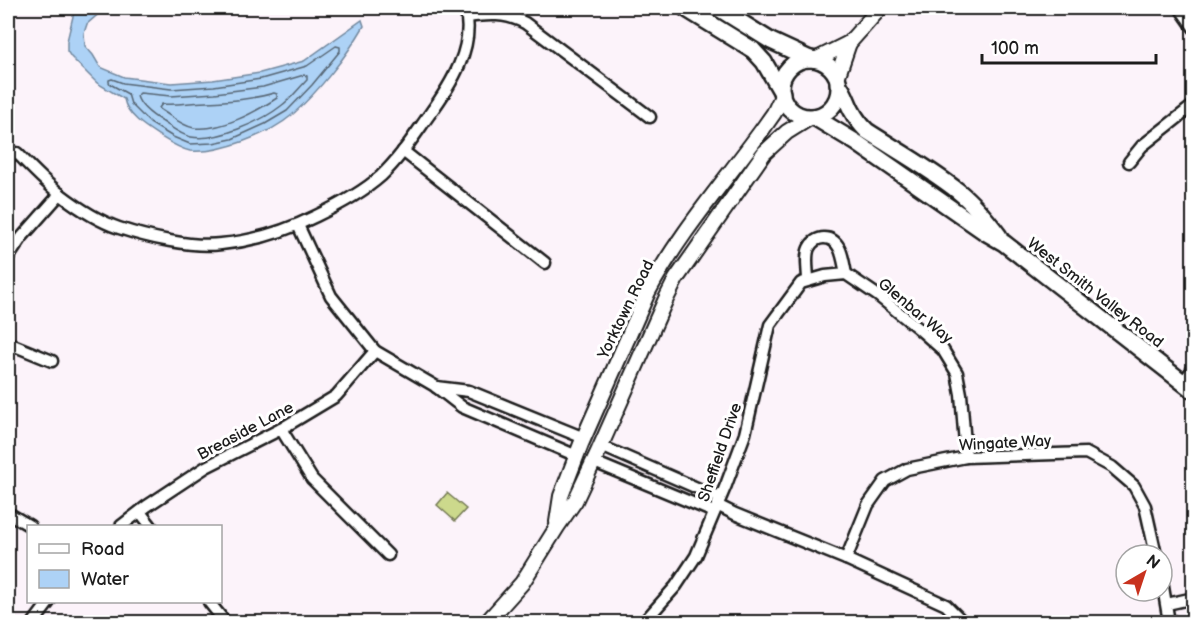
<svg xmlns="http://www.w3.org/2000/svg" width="1201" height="630" font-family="'Balsamiq Sans',sans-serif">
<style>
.green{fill:#ccd98c;stroke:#747a54;stroke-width:1.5}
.water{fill:#add2f6;stroke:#73899f;stroke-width:1.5}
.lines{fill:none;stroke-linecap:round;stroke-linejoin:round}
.shore{stroke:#566573;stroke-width:1.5}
.minor-casing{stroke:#1c1c1c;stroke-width:15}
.tertiary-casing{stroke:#1c1c1c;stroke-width:18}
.secondary-casing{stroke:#1c1c1c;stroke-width:20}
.minor{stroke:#fff;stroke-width:10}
.tertiary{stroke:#fff;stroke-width:14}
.secondary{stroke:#fff;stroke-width:15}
.labels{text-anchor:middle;stroke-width:6;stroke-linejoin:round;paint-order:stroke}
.street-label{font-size:16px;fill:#1c1c1c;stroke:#fff}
</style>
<rect width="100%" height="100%" fill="#fcf3fa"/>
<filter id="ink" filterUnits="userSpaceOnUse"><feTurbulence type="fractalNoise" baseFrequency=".0167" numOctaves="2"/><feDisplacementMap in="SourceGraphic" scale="12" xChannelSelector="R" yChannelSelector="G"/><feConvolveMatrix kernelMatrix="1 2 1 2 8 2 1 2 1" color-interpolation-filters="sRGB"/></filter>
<g filter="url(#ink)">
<polygon class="green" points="447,493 466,509 455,521 437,505"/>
<path class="water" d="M 75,8 L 109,8 L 102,11 L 87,24 L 84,33 L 85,46 L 93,55 L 100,67 L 124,77 L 171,83 L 213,80 L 260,73 L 304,61 L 362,20 L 364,26 C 346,57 319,91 292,115 C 270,134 219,154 190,151 C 180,149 169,142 161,137 C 147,128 127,116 124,99 L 97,83 L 71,57 L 67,51 L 67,41 Z"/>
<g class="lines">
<g class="shore">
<polygon points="336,46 340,47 340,51 312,85 287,111 265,124 232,139 213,143 190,144 173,137 150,123 131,104 128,94 110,84 109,82 109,80 112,79 123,83 171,89 214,86 261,79 307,66"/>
<path d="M 304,75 L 307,76 L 307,80 C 299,88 291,99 281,106 C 262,121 216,142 191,137 C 181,135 171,127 163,122 C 153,116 140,107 137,96 L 140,93 L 171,96 L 215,93 L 263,87 Z"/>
<path d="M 274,93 L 277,94 L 277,98 C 255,112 222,131 194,128 C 182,126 171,116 161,110 L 159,108 L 162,104 C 172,105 180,104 190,103 C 218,101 247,101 274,93 Z"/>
</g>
<defs>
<g id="minor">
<polyline points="1180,8 1194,28"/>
<path d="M 468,17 C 488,14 506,13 525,23 L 650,117"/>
<polyline points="403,151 545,263"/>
<path d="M 17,153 C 31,167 44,181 60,194 C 77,207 98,221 119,228 C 146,237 192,248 221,244 C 254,241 286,231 316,216 C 339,205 362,193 381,176 C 400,158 414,136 429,115 C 451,85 476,46 465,8"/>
<polyline points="1129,162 1142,146 1194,105"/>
<polyline points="298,225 331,296 375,351 435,386 462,407 577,456"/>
<polyline points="8,258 22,237 60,194"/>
<path d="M 808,280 C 808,271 805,256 809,248 C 812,242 818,238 824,238 C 842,238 843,261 846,274"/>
<polyline points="8,343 52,361"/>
<polyline points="1182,383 1194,368"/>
<polyline points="436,387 469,391 584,438"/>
<polyline points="281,429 312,479 388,555"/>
<polyline points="601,446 720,498"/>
<polyline points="594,462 714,512"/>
<polyline points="717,505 735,514 846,559 946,605 963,622"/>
<polyline points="140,512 151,526"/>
<polyline points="8,513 30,526"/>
<polyline points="121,526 147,506 206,467 281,429 336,396 375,351"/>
<polyline points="846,559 868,505 885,481 907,469 966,457 1086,453 1112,467 1134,486 1145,506 1156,555"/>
<polyline points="1162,581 1169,622"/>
<polyline points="209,602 225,622"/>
<polyline points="1167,604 1194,598"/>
<polyline points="34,622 49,602"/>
<polyline points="644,622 676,586 696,556 726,485 745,434 770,325 801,283 825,276 846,274 877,295 918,328 943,350 957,373 961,394 966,457"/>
</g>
<g id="tertiary">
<polyline points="815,60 849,43 880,8"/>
<polyline points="837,78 849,43"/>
<path d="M 557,522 L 561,496 L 581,444 L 648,292 C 678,235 724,182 762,130 L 774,113 L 782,96"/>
<polyline points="487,622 522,583 557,527 575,501 598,452 665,301 676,279 764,153 787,132 811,117"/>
</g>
<g id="secondary">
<polyline points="685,8 753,50 764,62 782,93"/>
<polyline points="718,8 771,41 810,59"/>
<circle cx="810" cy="88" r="29"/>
<path d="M 838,84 C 845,92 847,102 852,111 C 856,119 861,125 867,131 C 898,151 929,168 958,191 C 973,203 987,220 999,236"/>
<polyline points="814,117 857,143 985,232 1004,243 1194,391"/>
</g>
</defs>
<use href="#minor" class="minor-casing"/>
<use href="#tertiary" class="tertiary-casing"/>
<use href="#secondary" class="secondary-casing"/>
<use href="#minor" class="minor"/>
<use href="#tertiary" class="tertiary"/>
<use href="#secondary" class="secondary"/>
</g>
</g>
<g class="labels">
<g class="street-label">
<text transform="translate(1096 292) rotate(38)" y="6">West Smith Valley Road</text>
<text transform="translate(625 309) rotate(-64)" y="6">Yorktown Road</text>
<text transform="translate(916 310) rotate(40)" y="6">Glenbar Way</text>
<text transform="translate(245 430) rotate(-28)" y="6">Breaside Lane</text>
<text transform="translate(1005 442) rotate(-3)" y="6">Wingate Way</text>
<text transform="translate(719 452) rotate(-71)" y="6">Sheffield Drive</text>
</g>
</g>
<rect width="1201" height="630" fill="none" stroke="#fff" stroke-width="30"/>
<rect x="15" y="15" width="1171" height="600" fill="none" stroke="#1c1c1c" stroke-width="2" filter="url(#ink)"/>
<rect x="27" y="525" width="195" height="78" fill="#ffffff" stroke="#a4a4a4" stroke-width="1.5"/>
<rect x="39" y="544" width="30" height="9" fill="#ffffff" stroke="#a4a4a4" stroke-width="1.5"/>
<text x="81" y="555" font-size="18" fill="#1c1c1c">Road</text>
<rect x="39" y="570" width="30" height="18" fill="#add2f6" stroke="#a4a4a4" stroke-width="1.5"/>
<text x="81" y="585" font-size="18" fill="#1c1c1c">Water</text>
<g transform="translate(1144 573) rotate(39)"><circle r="28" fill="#ffffff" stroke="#a4a4a4" stroke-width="1.5"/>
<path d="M0-4.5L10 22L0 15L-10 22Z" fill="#c8321e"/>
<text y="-9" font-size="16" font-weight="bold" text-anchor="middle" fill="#1c1c1c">N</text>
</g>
<path d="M982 54v9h174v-9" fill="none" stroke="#1c1c1c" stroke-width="3"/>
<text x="991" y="54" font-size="18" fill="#1c1c1c" stroke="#ffffff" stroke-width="4.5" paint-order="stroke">100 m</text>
</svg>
